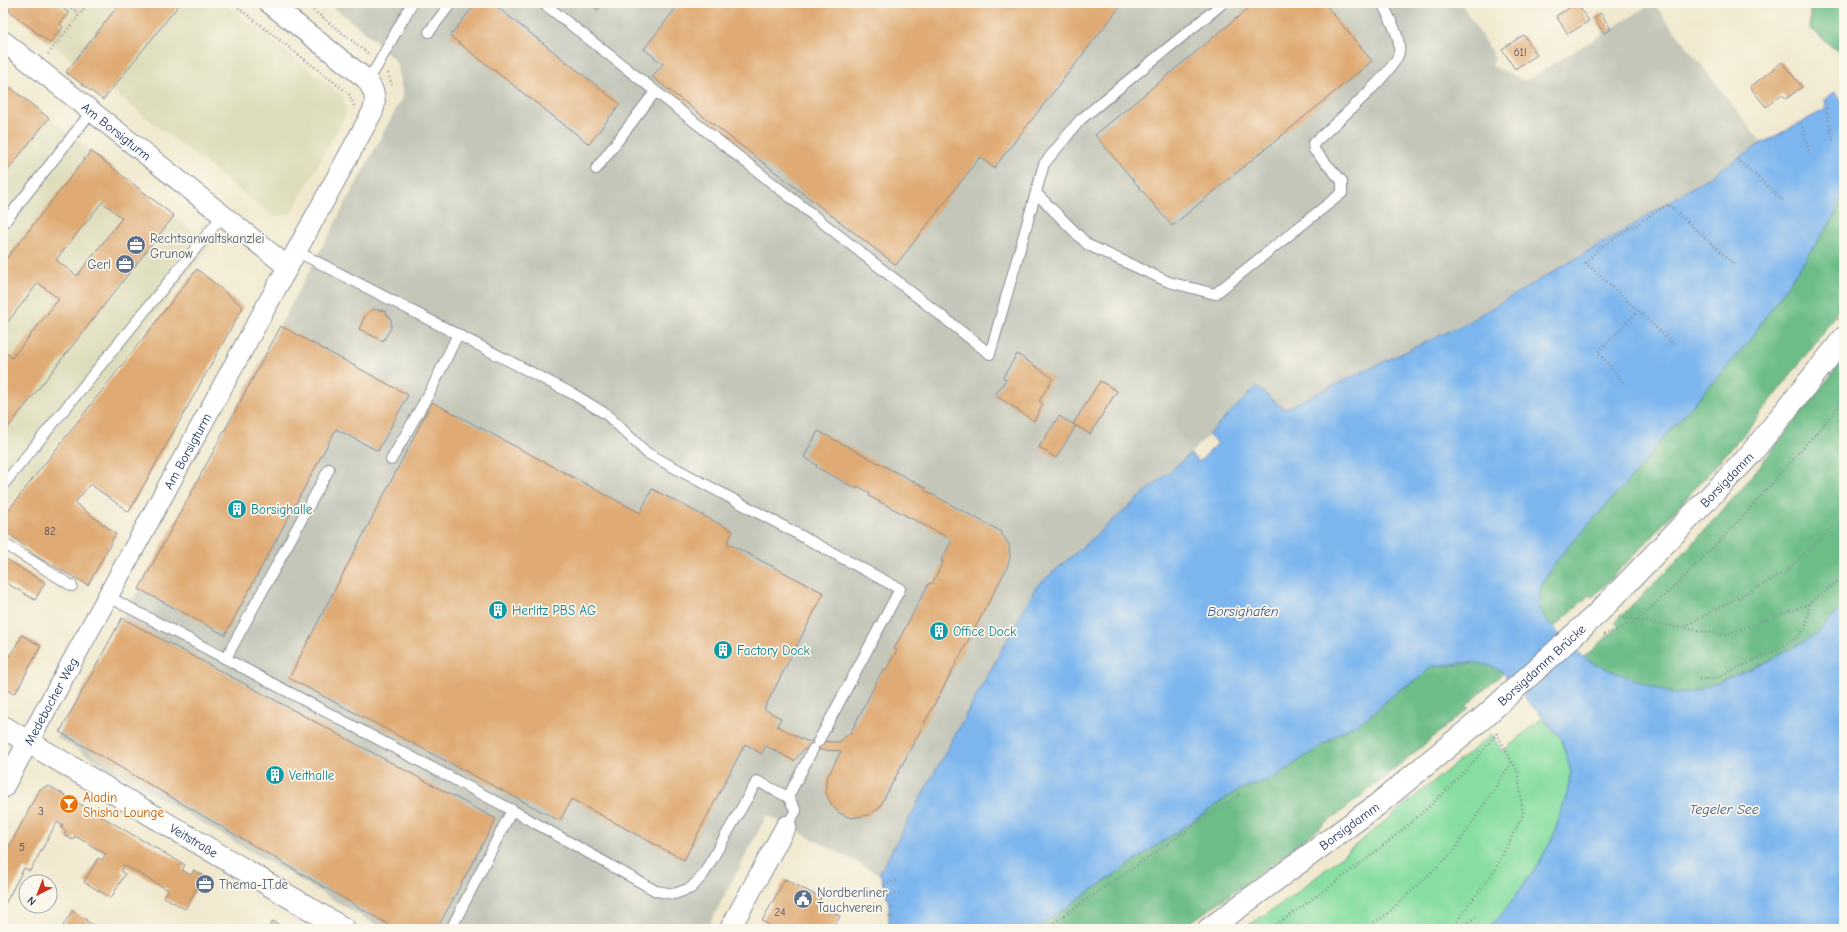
<svg xmlns="http://www.w3.org/2000/svg" width="1847" height="932" font-family="'Comic Neue',sans-serif">
<style>
.built{fill:#deddbb}
.industrial{fill:#c3c6b9}
.green{fill:#87dea2;stroke:#518680}
.forest{fill:#6dbd88;stroke:#447673}
.water{fill:#7db6ee;stroke:#4c72a6}
.building{fill:#dfaa73;fill-rule:evenodd}
.lines{fill:none;stroke-linecap:round;stroke-linejoin:round}
.service-casing{stroke:#868c96;stroke-width:12}
.minor-casing{stroke:#868c96;stroke-width:22}
.tertiary-casing{stroke:#868c96;stroke-width:24}
.path{stroke:#868c96;stroke-width:2.5;stroke-dasharray:1 3;stroke-linecap:butt}
.service{stroke:#fff;stroke-width:10}
.minor{stroke:#fff;stroke-width:20}
.tertiary{stroke:#fff;stroke-width:22}
.labels{text-anchor:middle;stroke-width:3.5;stroke-linejoin:round;paint-order:stroke}
.number-label{font-size:11px;fill:#4c4e63}
.street-label{font-size:13px;fill:#1b2f5e;stroke:#fbf7ec}
.service-label{font-size:13px;fill:#4e5e75;stroke:#fbf7ec;text-anchor:start}
.culture-label{font-size:13px;fill:#0d838f;stroke:#fbf7ec;text-anchor:start}
.food-label{font-size:13px;fill:#c56008;stroke:#fbf7ec;text-anchor:start}
.water-label{font-size:14px;font-style:italic;fill:#385889;stroke:#fbf7ec}
</style>
<rect width="100%" height="100%" fill="#fbf7ec"/>
<filter id="ink" filterUnits="userSpaceOnUse"><feTurbulence type="fractalNoise" baseFrequency=".025" numOctaves="2"/><feDisplacementMap in="SourceGraphic" scale="8" xChannelSelector="R" yChannelSelector="G"/><feConvolveMatrix kernelMatrix="1 2 1 2 8 2 1 2 1" color-interpolation-filters="sRGB"/></filter>
<filter id="wash" filterUnits="userSpaceOnUse"><feTurbulence type="fractalNoise" baseFrequency=".012" numOctaves="4" result="noise"/><feDisplacementMap in="SourceGraphic" scale="16" xChannelSelector="R" yChannelSelector="G"/><feGaussianBlur stdDeviation="0.9" result="paint"/><feColorMatrix in="noise" values="0 0 0 0 0 0 0 0 0 0 0 0 0 0 0 0 0 1.4 0 .05"/><feComposite in="paint" operator="in"/></filter>
<g filter="url(#wash)">
<rect width="100%" height="100%" fill="#f1e9cf"/>
<g class="built">
<polygon points="3,3 223,3 344,97 346,115 291,214 274,217 3,6"/>
<polygon points="3,82 211,245 3,513"/>
</g>
<polygon class="industrial" points="328,3 1461,3 1495,58 1492,66 1526,81 1653,3 1762,143 1628,228 1464,323 1284,409 1255,387 1190,454 1036,587 879,874 767,815 707,929 383,929 56,737 139,589 403,96 397,64 381,45"/>
<polygon class="green" points="1542,718 1561,738 1571,772 1567,794 1552,840 1536,868 1503,913 1487,929 1243,929 1293,896 1492,734 1502,752"/>
<g class="forest">
<polygon points="1810,3 1844,3 1844,57 1810,28"/>
<polygon points="1844,193 1844,301 1821,335 1752,425 1645,544 1593,597 1589,595 1553,628 1539,610 1541,586 1558,558 1639,469 1664,437 1746,345 1833,219"/>
<polygon points="1844,359 1844,605 1817,634 1761,665 1690,693 1672,694 1594,665 1583,658 1619,626 1615,622 1679,558 1740,491"/>
<polygon points="1481,663 1496,668 1503,673 1467,705 1469,708 1346,808 1252,879 1181,929 1035,929 1238,790 1274,778 1338,734 1367,718 1399,690 1421,677 1432,666"/>
</g>
<path class="water" d="M 1835,92 L 1844,104 L 1844,193 L 1833,219 L 1746,345 L 1664,437 L 1639,469 L 1558,558 L 1541,586 L 1539,610 C 1555,630 1572,651 1594,664 L 1672,694 L 1690,693 L 1761,665 L 1817,634 L 1844,605 L 1844,929 L 1487,929 L 1503,913 L 1536,868 L 1552,840 L 1567,794 L 1571,772 L 1561,738 L 1503,673 C 1483,657 1456,664 1432,666 L 1421,677 L 1399,690 L 1367,718 L 1338,734 L 1274,778 L 1238,790 L 1035,929 L 889,929 L 889,903 L 881,876 L 879,874 L 1036,587 L 1190,454 L 1199,462 L 1218,443 L 1208,435 L 1256,387 L 1284,409 L 1464,324 L 1628,228 L 1762,143 L 1826,109 L 1825,99 Z"/>
<g id="blocks">
<g class="building">
<polygon points="3,3 56,3 69,13 60,24 63,27 50,43 3,6"/>
<polygon points="120,3 174,3 178,6 103,100 66,72"/>
<polygon points="476,3 492,3 620,104 589,144 450,36"/>
<polygon points="588,3 603,3 598,10"/>
<polygon points="680,3 1123,3 994,168 980,157 896,265 652,77 663,64 644,49"/>
<polygon points="1255,3 1324,3 1372,61 1172,226 1095,135"/>
<polygon points="1577,3 1589,21 1568,34 1556,16"/>
<polygon points="1601,13 1611,29 1604,33 1594,18"/>
<polygon points="1524,35 1537,55 1515,69 1502,49"/>
<polygon points="1782,62 1802,87 1786,99 1782,94 1766,107 1750,87"/>
<polygon points="3,82 49,118 3,176"/>
<path d="M 91,151 L 174,216 L 3,434 L 3,350 L 12,358 L 59,299 L 38,283 L 3,328 L 3,263 ZM 102,202 L 122,218 L 77,276 L 56,260 Z"/>
<polygon points="197,269 243,307 129,512 90,484 75,503 116,534 88,585 36,556 3,529 3,517"/>
<polygon points="374,309 385,311 391,320 391,328 383,341 359,329 366,314"/>
<polygon points="281,326 408,395 378,451 336,429 225,635 139,589"/>
<polygon points="1017,354 1053,378 1039,401 1043,404 1034,421 995,395 1006,380 1003,377"/>
<polygon points="1100,381 1117,391 1090,434 1073,424"/>
<polygon points="432,402 640,513 652,489 733,531 727,543 824,593 764,709 781,718 777,726 806,741 839,742 851,732 883,669 886,670 897,650 894,649 929,583 932,584 943,562 941,561 952,540 869,496 870,493 858,486 857,489 816,467 817,465 804,457 818,431 926,488 924,490 1000,531 1009,545 1010,557 1007,568 879,808 869,815 851,818 839,813 831,804 826,793 826,780 841,751 804,749 794,761 766,746 762,754 745,744 684,860 571,799 560,821 289,678"/>
<polygon points="1059,416 1076,426 1056,458 1039,447"/>
<polygon points="3,557 45,583 35,600 3,581"/>
<polygon points="122,618 496,819 437,929 396,929 60,732"/>
<polygon points="22,635 41,646 16,692 12,693 3,688 3,650 10,656"/>
<polygon points="49,786 185,865 182,870 191,875 194,870 204,876 185,909 164,897 168,890 124,865 121,871 125,874 111,898 84,882 98,858 102,860 106,854 75,836 73,840 64,835 66,831 61,828 63,825 57,822 30,871 24,868 3,908 4,856 40,789"/>
<polygon points="785,879 821,898 818,904 840,916 833,929 776,929 762,921"/>
<polygon points="72,911 87,920 86,921 100,929 61,929"/>
<polygon points="273,921 285,929 268,929"/>
</g>
</g>
</g>
<g filter="url(#ink)">
<use href="#blocks" fill-opacity="0" stroke="#868c96" stroke-width="1"/>
<g class="lines">
<defs>
<g id="service">
<polyline points="543,3 990,354 1044,164 1080,120 1223,3"/>
<polyline points="429,32 451,3"/>
<polyline points="366,79 376,68 412,3"/>
<polyline points="596,169 655,92"/>
<path d="M 1036,193 L 1088,245 L 1169,282 L 1215,294 L 1342,193 L 1342,181 L 1314,150 L 1313,144 C 1329,129 1398,69 1399,52 C 1401,36 1389,18 1382,3"/>
<polyline points="3,224 92,111"/>
<polyline points="296,251 573,394 606,414 647,453 900,589 818,742"/>
<polyline points="391,460 431,390 458,334"/>
<polyline points="3,485 223,215"/>
<polyline points="3,543 72,586"/>
<polyline points="107,596 512,810 656,891 674,894 691,888 703,875 757,781 788,797 796,811 786,826"/>
<polyline points="226,658 329,469"/>
<polyline points="788,797 813,749"/>
<polyline points="451,929 512,810"/>
</g>
<g id="minor">
<path id="s1" d="M 3,41 L 288,267"/>
<path id="s2" d="M 3,788 L 373,111 C 377,98 374,90 366,79 L 269,3"/>
<polyline points="730,929 786,826"/>
</g>
<g id="tertiary">
<path id="s3" d="M 3,727 L 344,929"/>
<path id="s4" d="M 1209,929 L 1377,805 L 1484,717 L 1599,612 L 1749,456 L 1844,338"/>
</g>
</defs>
<use href="#service" class="service-casing"/>
<use href="#minor" class="minor-casing"/>
<use href="#tertiary" class="tertiary-casing"/>
<g class="path">
<polyline points="65,3 80,14 88,3"/>
<polyline points="232,3 349,94 354,106"/>
<polyline points="304,3 369,54"/>
<polyline points="48,54 80,14"/>
<polyline points="388,73 392,85"/>
<polyline points="1826,108 1833,141"/>
<polyline points="1801,123 1810,156"/>
<polyline points="1737,159 1784,201"/>
<polyline points="1628,228 1629,229 1598,249 1586,263 1675,345"/>
<polyline points="1629,229 1668,204 1736,266"/>
<polyline points="1838,320 1844,312"/>
<polyline points="1623,382 1598,352 1638,311"/>
<polyline points="1619,617 1725,635 1809,604 1844,576"/>
<polyline points="1681,628 1784,573 1844,516"/>
<polyline points="1604,635 1636,621 1677,584 1737,523 1844,401"/>
<polyline points="1699,679 1714,679 1770,653 1800,636 1807,622 1809,604"/>
<polyline points="884,885 898,880"/>
<polyline points="887,896 902,892"/>
<polyline points="890,909 896,908"/>
<polyline points="889,917 897,917"/>
<polyline points="889,927 899,927"/>
<polyline points="1044,929 1240,794"/>
<path d="M 1270,929 C 1347,875 1440,809 1496,734"/>
<polyline points="1364,929 1386,915 1453,852 1513,760"/>
<polyline points="1448,929 1453,926 1495,870 1523,815 1518,772 1495,731"/>
<polyline points="1459,929 1477,916"/>
</g>
<use href="#service" class="service"/>
<use href="#minor" class="minor"/>
<use href="#tertiary" class="tertiary"/>
</g>
</g>
<defs>
<symbol id="office-disc" viewBox="-11 -11 22 22"><circle r="9.5" fill="#5c6f8a" stroke="#fbf7ec"/><path d="M-6-3h4V-5.5h4V-3h4V5H-6ZM-1-4.5V-3h2v-1.5ZM-6 0V1H6V0Z" fill="#fff"/></symbol>
<symbol id="building-disc" viewBox="-11 -11 22 22"><circle r="9.5" fill="#0f9aa8" stroke="#fbf7ec"/><path d="M-4-6H4V6H1V3H-1V6H-4ZM-2.5-4.3h1.7v1.8h-1.7ZM.8-4.3h1.7v1.8H.8ZM-2.5-1h1.7V.8h-1.7ZM.8-1h1.7V.8H.8Z" fill="#fff"/></symbol>
<symbol id="bar-disc" viewBox="-11 -11 22 22"><circle r="9.5" fill="#e8710a" stroke="#fbf7ec"/><path d="M-6-5H6L.8 .8V4.5H3.5V6h-7V4.5H-.8V.8Z" fill="#fff"/></symbol>
<symbol id="civic-disc" viewBox="-11 -11 22 22"><circle r="9.5" fill="#5c6f8a" stroke="#fbf7ec"/><path d="M-.6-6.5H3V-4.5H.6V-3L4-1V1h2V6H-6V1h2V-1L-.6-3ZM-1.2 2.5V6h2.4V2.5Z" fill="#fff"/></symbol>
</defs>
<g fill-rule="evenodd">
<use href="#office-disc" x="125" y="234" width="22" height="22"/>
<use href="#office-disc" x="114" y="253" width="22" height="22"/>
<use href="#building-disc" x="226" y="498" width="22" height="22"/>
<use href="#building-disc" x="487" y="599" width="22" height="22"/>
<use href="#building-disc" x="928" y="620" width="22" height="22"/>
<use href="#building-disc" x="712" y="639" width="22" height="22"/>
<use href="#building-disc" x="264" y="764" width="22" height="22"/>
<use href="#bar-disc" x="58" y="793" width="22" height="22"/>
<use href="#office-disc" x="194" y="873" width="22" height="22"/>
<use href="#civic-disc" x="792" y="888" width="22" height="22"/>
</g>
<g class="labels">
<g class="number-label">
<text x="1520" y="56">61l</text>
<text x="50" y="535">82</text>
<text x="41" y="815">3</text>
<text x="22" y="851">5</text>
<text x="780" y="916">24</text>
</g>
<g class="street-label">
<text dy="5" stroke="none"><textPath href="#s1" startOffset="145">Am Borsigturm</textPath></text>
<text dy="5" stroke="none"><textPath href="#s2" startOffset="384">Am Borsigturm</textPath></text>
<text dy="5" stroke="none"><textPath href="#s4" startOffset="687">Borsigdamm</textPath></text>
<text dy="5" stroke="none"><textPath href="#s4" startOffset="425">Borsigdamm Brücke</textPath></text>
<text dy="5" stroke="none"><textPath href="#s2" startOffset="99">Medebacher Weg</textPath></text>
<text dy="5" stroke="none"><textPath href="#s4" startOffset="174">Borsigdamm</textPath></text>
<text dy="5" stroke="none"><textPath href="#s3" startOffset="222">Veitstraße</textPath></text>
</g>
<g class="service-label">
<text x="150" y="243">Rechtsanwaltskanzlei<tspan x="150" dy="15">Grunow</tspan></text>
<text x="111" y="269" text-anchor="end">Gerl</text>
<text x="219" y="889">Thema-IT.de</text>
<text x="817" y="897">Nordberliner<tspan x="817" dy="15">Tauchverein</tspan></text>
</g>
<g class="culture-label">
<text x="251" y="514">Borsighalle</text>
<text x="512" y="615">Herlitz PBS AG</text>
<text x="953" y="636">Office Dock</text>
<text x="737" y="655">Factory Dock</text>
<text x="289" y="780">Veithalle</text>
</g>
<g class="food-label">
<text x="83" y="802">Aladin<tspan x="83" dy="15">Shisha Lounge</tspan></text>
</g>
<g class="water-label">
<text x="1243" y="616">Borsighafen</text>
<text x="1724" y="814">Tegeler See</text>
</g>
</g>
<rect width="1847" height="932" fill="none" stroke="#fbf7ec" stroke-width="16"/>
<g transform="translate(38 894) rotate(222)"><circle r="19" fill="#fbf7ec" stroke="#a1a7b3"/>
<path d="M0-3L7 15L0 10L-7 15Z" fill="#c8321e"/>
<text y="-6" font-size="11" font-weight="bold" text-anchor="middle" fill="#1b2f5e">N</text>
</g>
</svg>
